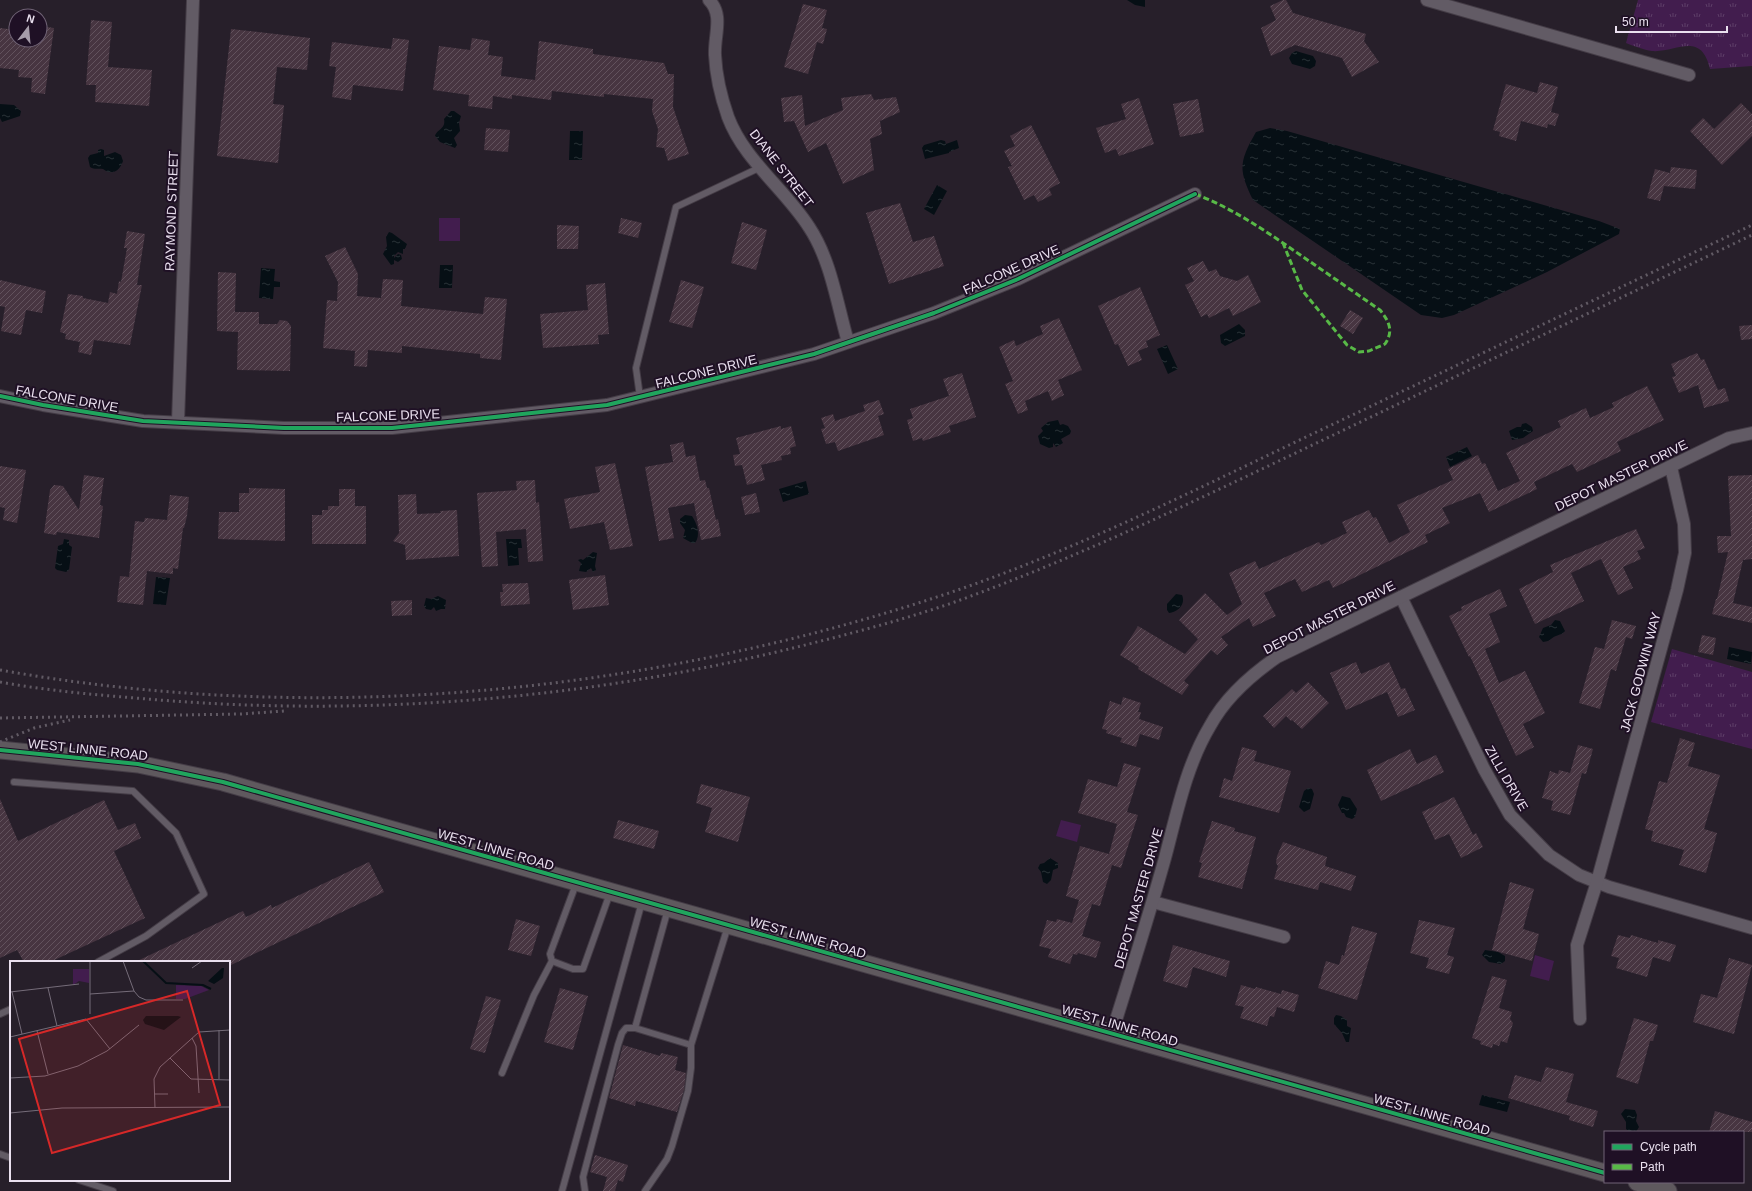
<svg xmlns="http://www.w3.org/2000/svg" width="1752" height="1191" font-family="Arial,sans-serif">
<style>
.grass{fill:url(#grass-tufts)}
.pitch{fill:#421d4e}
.water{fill:url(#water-ripples)}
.building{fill:url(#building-hatch)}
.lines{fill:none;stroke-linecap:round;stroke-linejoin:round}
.lane-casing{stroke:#443c46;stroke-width:8}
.street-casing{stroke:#443c46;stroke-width:14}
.secondary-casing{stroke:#443c46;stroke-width:19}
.lane{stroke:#625b65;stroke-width:6}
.street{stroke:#625b65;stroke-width:12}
.secondary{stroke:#5f595e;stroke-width:17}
.rail{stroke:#615a64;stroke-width:3;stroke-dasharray:2 4;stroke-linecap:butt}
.quiet{stroke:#58b947;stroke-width:3;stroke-dasharray:6 3;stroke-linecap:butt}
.cycleway-casing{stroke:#1f1025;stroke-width:6}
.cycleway{stroke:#20a55d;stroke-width:4}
.labels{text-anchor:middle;stroke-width:4;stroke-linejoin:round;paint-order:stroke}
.street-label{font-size:13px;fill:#eae0ef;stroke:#1f1025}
.inset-river{fill:none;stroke:#060f15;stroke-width:2}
.inset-road{fill:none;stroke:#756c79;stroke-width:1}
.view{fill:#d62828;fill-opacity:0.15;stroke:#d62828;stroke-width:2}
.inset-edge{fill:none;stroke:#eae0ef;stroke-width:2}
</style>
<defs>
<pattern id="grass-tufts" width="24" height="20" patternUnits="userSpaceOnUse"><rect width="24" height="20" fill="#421d4e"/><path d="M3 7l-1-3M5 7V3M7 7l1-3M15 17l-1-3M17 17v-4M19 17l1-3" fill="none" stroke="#5d3e68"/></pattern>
<pattern id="water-ripples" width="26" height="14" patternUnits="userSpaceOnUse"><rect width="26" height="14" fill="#060f15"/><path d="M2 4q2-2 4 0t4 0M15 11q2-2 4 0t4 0" fill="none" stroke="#2a3237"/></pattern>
<pattern id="building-hatch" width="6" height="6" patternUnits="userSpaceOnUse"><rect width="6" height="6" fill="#473541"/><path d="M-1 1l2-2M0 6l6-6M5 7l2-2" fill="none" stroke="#62525d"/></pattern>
</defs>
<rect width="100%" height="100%" fill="#271f2a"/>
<g class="grass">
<path d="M 1638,0 L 1752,0 L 1752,66 L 1710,69 C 1701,30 1676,53 1652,51 C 1644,50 1634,46 1626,43 Z"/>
<polygon points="1672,649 1752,672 1752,749 1651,722"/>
</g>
<g class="pitch">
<rect x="439" y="218" width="21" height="23"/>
<polygon points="1061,820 1081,825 1077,842 1056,836"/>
<polygon points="1535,955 1554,961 1549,981 1530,976"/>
</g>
<g class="water">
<polygon points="1127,0 1145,0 1145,7 1135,5"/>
<polygon points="1296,51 1313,56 1316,61 1315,66 1310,69 1292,64 1289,58 1292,53"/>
<polygon points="0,104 14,105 21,111 20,116 2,122 0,118"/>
<path d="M 451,111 L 454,111 L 461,116 L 459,123 L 460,131 L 454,138 L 457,145 L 455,148 L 440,142 L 435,136 C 437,129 446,129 444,119 Z"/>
<path d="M 1270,128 L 1287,131 L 1599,221 L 1620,229 L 1619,234 L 1547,272 L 1454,315 L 1442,318 L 1421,315 L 1253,200 C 1238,169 1239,162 1256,132 Z"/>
<polygon points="570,131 583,131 582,160 569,160"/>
<polygon points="941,140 945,141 946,144 957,140 959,148 949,152 949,153 925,159 922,148 924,145"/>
<path d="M 101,149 L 104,150 L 104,156 L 115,152 L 121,155 L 123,161 C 121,167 116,174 109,172 C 107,172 105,170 103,169 C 98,168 95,170 90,167 L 88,158 L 90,155 L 98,153 L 98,150 Z"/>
<polygon points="937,185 947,191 934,215 924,209"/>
<polygon points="389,232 392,233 407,244 405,249 403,249 403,254 398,252 394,256 394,258 398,254 401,255 402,259 398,262 394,260 394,264 391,265 383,254 387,246 386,237"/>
<polygon points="440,265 453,265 452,288 439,288"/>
<polygon points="261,268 275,269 274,281 280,282 280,287 274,287 273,299 259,298"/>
<polygon points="1239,324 1245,330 1245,336 1225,346 1221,343 1220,335"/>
<polygon points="1167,345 1178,369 1168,374 1157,349"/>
<polygon points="1058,420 1060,425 1063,424 1068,426 1071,431 1070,434 1061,439 1063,443 1056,447 1053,443 1053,447 1049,448 1040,444 1038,436 1043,431 1041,428 1048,422"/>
<polygon points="1526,423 1532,427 1533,431 1523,438 1512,440 1509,431 1517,427 1521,427 1522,424"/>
<polygon points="1467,447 1472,456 1450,467 1446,457"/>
<polygon points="806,481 809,494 783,502 779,489"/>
<path d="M 685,515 L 692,516 C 697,523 701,536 695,543 L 692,543 L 683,538 L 685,530 L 680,523 L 680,519 Z"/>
<polygon points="64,539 69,540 69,545 72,547 69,570 66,572 57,570 55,568 58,546 63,544"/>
<polygon points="506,539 521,539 522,548 518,548 519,565 508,566"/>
<polygon points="593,552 597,553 595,566 596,570 593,572 591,568 586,572 579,571 581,563 578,560 581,559 583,560"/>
<polygon points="156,577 170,578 166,605 153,604"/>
<path d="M 1176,594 L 1182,595 C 1186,604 1178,612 1169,613 L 1167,610 L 1167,604 Z"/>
<polygon points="438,596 446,600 445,609 441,609 436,611 434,607 431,610 426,609 424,606 426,598 431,599"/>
<path d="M 1555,620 L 1560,621 L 1565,631 C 1562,635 1560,634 1556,636 C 1550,638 1552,641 1543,642 L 1539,637 L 1543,628 L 1551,625 Z"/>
<polygon points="1729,647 1752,652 1751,664 1727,659"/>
<polygon points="1308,788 1312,789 1314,794 1310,809 1304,812 1299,807 1304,791"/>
<polygon points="1342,796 1350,798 1357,809 1355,817 1352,819 1346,817 1344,813 1342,813 1338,805"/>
<polygon points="1050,858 1058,863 1058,868 1053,870 1051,880 1047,884 1043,882 1041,872 1038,868 1040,864 1044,863"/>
<polygon points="1485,950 1498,952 1505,956 1505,961 1501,964 1489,962 1482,955"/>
<polygon points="1336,1015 1341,1016 1347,1020 1347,1026 1351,1028 1349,1042 1346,1042 1342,1033 1334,1024 1334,1018"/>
<polygon points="1482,1095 1510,1102 1507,1112 1479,1105"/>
<polygon points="1625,1109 1635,1110 1637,1115 1636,1121 1639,1127 1636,1132 1630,1132 1626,1129 1626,1122 1621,1114"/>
</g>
<g class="building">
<polygon points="1283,0 1286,0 1293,13 1366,34 1364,41 1379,62 1352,77 1342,58 1295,45 1271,56 1261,28 1276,20 1270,6"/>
<polygon points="803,4 827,10 822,28 827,29 823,44 817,42 808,74 784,67"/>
<polygon points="91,20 112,22 108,67 152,70 149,106 95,102 96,85 86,85"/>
<polygon points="40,26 54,28 45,94 31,92 32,78 18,77 19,70 0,68 0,28 16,30 16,40 40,40"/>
<polygon points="231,29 310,38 307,70 277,67 273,104 284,105 278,163 217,156"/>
<polygon points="393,38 409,40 403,91 353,85 351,100 332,97 336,67 329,66 332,42 391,49"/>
<polygon points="472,38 490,41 488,55 503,57 501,76 535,80 539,41 593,49 593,54 664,63 668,74 674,74 673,107 689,154 668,161 664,148 656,147 658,129 652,111 653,99 604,94 604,97 552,91 551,100 512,95 512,99 493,96 492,109 468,106 469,95 433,90 439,46 470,50"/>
<polygon points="1540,82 1558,87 1551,112 1559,114 1555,126 1548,124 1547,128 1521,121 1516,141 1499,136 1500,132 1493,130 1506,84 1537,93"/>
<polygon points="871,94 874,100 896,97 900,112 880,121 882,134 870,139 874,170 843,184 826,143 808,152 794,121 784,122 781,98 802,95 805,126 843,110 841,98"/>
<polygon points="1139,98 1154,144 1119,156 1116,149 1105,153 1096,128 1126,119 1121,104"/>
<polygon points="1198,99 1204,132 1180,137 1173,104"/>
<polygon points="1741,103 1752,114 1752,136 1722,165 1690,131 1703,118 1714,129"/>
<polygon points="1031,125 1060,183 1049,189 1052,195 1038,202 1034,195 1024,200 1008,167 1012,166 1004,151 1015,146 1010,136"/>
<polygon points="486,128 510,130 508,152 484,150"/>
<polygon points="1671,167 1697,170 1695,189 1664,186 1660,201 1647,198 1655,169 1670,173"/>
<polygon points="900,203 913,242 934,236 944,266 889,284 866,213"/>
<polygon points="621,218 642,223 638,238 618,233"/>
<polygon points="742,222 767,230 756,270 731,263"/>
<polygon points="557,225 579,226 578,249 557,249"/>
<polygon points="127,231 145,234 137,285 142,285 130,345 94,340 91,355 78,352 80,342 65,339 66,334 60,332 68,294 83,296 83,298 108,303 110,292 117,294 119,281 121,282 127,248 124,248"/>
<polygon points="345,247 358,274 357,296 381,298 383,279 403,280 401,306 483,314 485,297 507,299 501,360 480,358 480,354 402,346 402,353 368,350 367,367 354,366 355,351 323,348 327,300 337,301 338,282 325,256"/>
<polygon points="1203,261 1209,272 1216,269 1220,276 1237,281 1248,275 1261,302 1233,316 1229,308 1209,318 1207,314 1201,317 1185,285 1194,281 1187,268"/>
<polygon points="218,272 236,273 235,312 259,312 259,324 277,324 280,320 287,321 291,326 290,371 237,370 238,332 217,331"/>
<polygon points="0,280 46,291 42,313 26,310 21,335 1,331 5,307 0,306"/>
<polygon points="681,280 704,287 692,328 669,322"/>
<polygon points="605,283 609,334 598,335 599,344 543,348 540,314 588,310 586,285"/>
<polygon points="1140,287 1160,335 1146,341 1148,347 1138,351 1142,360 1128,366 1118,344 1115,345 1098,306"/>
<polygon points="1350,310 1363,318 1353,334 1340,326"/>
<polygon points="1059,318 1082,370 1058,380 1064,395 1052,401 1048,391 1025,401 1028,410 1018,414 1005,384 1013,381 999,347 1014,340 1016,346 1043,334 1040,326"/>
<polygon points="1752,325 1752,339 1741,340 1739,326"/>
<polygon points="1697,353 1701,360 1704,359 1718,390 1725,388 1729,401 1704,408 1698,385 1679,393 1672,377 1676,376 1671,364"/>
<polygon points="962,373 976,417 949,426 951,432 923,441 922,438 913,441 907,420 913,418 910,409 949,396 943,379"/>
<polygon points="1647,386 1664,420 1617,442 1621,451 1577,472 1572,464 1534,482 1537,489 1489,512 1480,493 1442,508 1450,523 1425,535 1428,542 1333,588 1329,580 1302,592 1295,579 1264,593 1276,616 1253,627 1249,618 1221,637 1228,645 1217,655 1211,650 1184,681 1189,685 1182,695 1138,669 1139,667 1120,655 1138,626 1185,654 1198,639 1179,620 1205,593 1227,615 1242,604 1229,573 1255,561 1259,569 1319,542 1321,545 1347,533 1342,522 1369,510 1373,518 1376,517 1389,543 1410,532 1397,505 1453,480 1448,469 1478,455 1482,464 1485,463 1498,491 1520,481 1506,453 1561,427 1558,421 1586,408 1590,418 1614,407 1612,403"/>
<polygon points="879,400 884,414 878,416 884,435 838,451 835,442 826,444 821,429 825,428 821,418 833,414 835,421 865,411 863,405"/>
<polygon points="781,426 781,429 791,426 796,446 790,448 791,454 781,456 782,460 761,465 765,480 747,485 742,465 735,466 733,455 740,454 736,438"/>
<polygon points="683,442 686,457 695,455 700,481 705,480 707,488 709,488 716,520 718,519 721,536 701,540 694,503 668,508 674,538 659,541 645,467 673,462 670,445"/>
<polygon points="615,463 633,546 610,550 604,522 570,529 564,499 600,492 595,467"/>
<polygon points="0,466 26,470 17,523 3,520 5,508 0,507"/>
<polygon points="84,475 104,478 100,505 103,506 99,538 57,532 56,535 44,533 50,490 54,485 63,486 79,510"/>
<polygon points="1752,475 1752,559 1743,560 1733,603 1752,607 1752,623 1712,614 1716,599 1717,599 1728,552 1718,553 1717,536 1731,536 1728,476"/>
<polygon points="535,480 536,503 539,502 543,561 528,562 526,529 496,532 498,566 482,567 477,493 517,490 516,481"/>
<polygon points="249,488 285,489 285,541 218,539 219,512 239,512 239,493 249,493"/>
<polygon points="339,489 355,489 355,506 366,506 366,544 312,544 312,515 322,515 322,510 328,510 328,506 339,506"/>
<polygon points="756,493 760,512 745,515 741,497"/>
<polygon points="416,494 417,514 441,513 440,511 457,510 459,556 406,560 405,545 393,541 399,533 398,495"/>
<polygon points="170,495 189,497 187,516 184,528 183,528 178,569 173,568 173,574 147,571 143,605 117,602 120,576 129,577 135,521 144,522 145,518 167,520"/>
<polygon points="1636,529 1645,548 1637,551 1641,559 1623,567 1633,588 1618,595 1601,559 1571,573 1584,601 1535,624 1519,589 1553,572 1550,565"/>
<polygon points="605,575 609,605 573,610 569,580"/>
<polygon points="528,583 530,604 501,606 500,592 503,592 502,584"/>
<polygon points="1500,589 1507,606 1489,614 1500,642 1485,649 1499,683 1525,671 1545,713 1523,724 1534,747 1516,756 1470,656 1469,657 1449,616 1462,610 1461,607"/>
<polygon points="412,600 412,615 392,616 391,601"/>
<polygon points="1612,620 1636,626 1632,639 1626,637 1616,671 1611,669 1600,709 1579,703 1595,647 1604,649"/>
<polygon points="1702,635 1716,638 1713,655 1698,652"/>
<polygon points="1356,662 1361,674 1389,662 1401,689 1405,688 1415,710 1398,717 1387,692 1346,710 1330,673"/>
<polygon points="1308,682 1329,703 1302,729 1292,720 1291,721 1286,716 1274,728 1263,716 1292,689 1296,693"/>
<polygon points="1123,697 1141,703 1138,712 1141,712 1139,719 1163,727 1159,740 1140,734 1136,747 1120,742 1122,738 1106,733 1107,730 1102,729 1110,701 1121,705"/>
<polygon points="1680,738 1695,743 1688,766 1720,775 1704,829 1717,833 1706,873 1679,865 1684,850 1651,841 1653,831 1645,829 1659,781 1667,783"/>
<polygon points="1578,745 1593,749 1586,774 1582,773 1570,815 1551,810 1553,801 1542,798 1550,771 1558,774 1559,770 1570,773"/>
<polygon points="1242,747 1257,751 1254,761 1291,771 1279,813 1219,797 1224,778 1232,781"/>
<polygon points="1410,749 1417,764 1436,755 1444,772 1381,801 1367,770"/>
<polygon points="1124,763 1141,768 1127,812 1138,815 1121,868 1112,865 1100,906 1092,904 1082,936 1101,942 1096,958 1078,953 1077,955 1073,954 1070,964 1048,957 1051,949 1039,946 1047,920 1056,922 1057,919 1072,923 1079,900 1066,896 1080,846 1109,854 1117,824 1078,813 1088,779 1117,787"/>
<polygon points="701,784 750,797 738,842 705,832 712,808 696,803"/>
<polygon points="1454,797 1473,835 1476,833 1483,847 1461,858 1449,834 1435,840 1422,812"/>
<polygon points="0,799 18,841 104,800 118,830 135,823 141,838 114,851 145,918 50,962 24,962 17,950 0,958"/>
<polygon points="618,820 659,831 654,849 613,838"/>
<polygon points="1212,821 1235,828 1234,831 1256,837 1242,889 1198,877 1202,863 1199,862"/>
<polygon points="1283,842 1327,857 1325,866 1356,876 1351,891 1320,882 1318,890 1274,879 1278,866 1276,863 1277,856"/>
<polygon points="369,862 384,892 229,966 229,962 135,962 243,911 246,917 271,905 272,908"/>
<polygon points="1510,882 1534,889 1523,929 1539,934 1532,961 1492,950"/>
<polygon points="516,919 540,926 531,956 508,950"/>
<polygon points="1419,920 1455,928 1447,955 1454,957 1449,974 1426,968 1429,958 1410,953"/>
<polygon points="1352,926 1377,933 1357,1000 1318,988 1326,961 1339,965 1342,955 1344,956"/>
<polygon points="1618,935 1630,938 1631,935 1658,943 1658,940 1676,945 1670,962 1653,957 1647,977 1616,968 1619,958 1611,956"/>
<polygon points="1173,945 1230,961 1226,977 1193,967 1187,988 1163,981"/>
<polygon points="1729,958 1752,965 1734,1034 1693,1022 1701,994 1717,998"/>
<polygon points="1492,976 1507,980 1499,1008 1512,1012 1510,1019 1513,1023 1507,1043 1501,1041 1499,1046 1493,1044 1492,1048 1480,1044 1481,1041 1472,1038"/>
<polygon points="1241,985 1255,989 1256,987 1281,994 1282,990 1299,995 1294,1012 1277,1007 1274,1017 1270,1016 1267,1026 1240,1018 1244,1007 1235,1005"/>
<polygon points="560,988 588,996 573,1050 544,1042"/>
<polygon points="486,996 501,1000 485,1053 470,1049"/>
<polygon points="1634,1018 1658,1025 1653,1041 1650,1041 1638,1084 1616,1077"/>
<polygon points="623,1045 660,1056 661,1053 678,1057 675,1070 686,1073 684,1090 677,1112 636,1101 635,1106 609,1098"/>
<polygon points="1546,1067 1574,1074 1566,1102 1598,1111 1593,1127 1569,1120 1570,1116 1508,1098 1515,1075 1541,1082"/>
<polygon points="1715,1111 1752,1122 1752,1132 1709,1132"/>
<polygon points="595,1155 628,1165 623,1182 618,1180 615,1191 603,1191 607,1177 590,1172"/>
</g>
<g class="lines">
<defs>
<g id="lane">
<polyline points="640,397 636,368 676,207 761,167"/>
<polyline points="14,782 133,791 176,833 204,894 146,936 98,962"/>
<polyline points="576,884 550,954 552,961 573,969 583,969 610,893"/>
<polyline points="668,909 635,1028 691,1045 728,926"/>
<polyline points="0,1014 11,1009"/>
<polyline points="502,1073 534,995 552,961"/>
<polyline points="0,1154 11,1158"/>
<polyline points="79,1180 113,1191"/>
<polyline points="562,1191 642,902"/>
<polyline points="585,1191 583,1177 618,1045 622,1033 626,1028 635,1028"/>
<polyline points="645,1191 667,1159 672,1146 688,1091 691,1068 691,1045"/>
</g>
<g id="street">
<path d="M 709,0 C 724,15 714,35 715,55 C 716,76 721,97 728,117 C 744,160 785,189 809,227 C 831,260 837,304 848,342"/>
<polyline points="1427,0 1689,75"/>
<polyline points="0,396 43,405 143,421 284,428 392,428 607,405 814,354 934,313 1018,279 1195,194"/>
<polyline points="178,422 193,0"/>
<polyline points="1401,597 1484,769 1510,815 1549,855 1579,875 1609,887 1752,928"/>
<polyline points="1153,902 1284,937"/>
<polyline points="1580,1019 1577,945 1597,882 1677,590 1685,553 1684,524 1671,467"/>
<path d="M 1115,1034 L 1116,1020 C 1133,966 1150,912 1165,858 C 1177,813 1186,766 1210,726 C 1225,698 1251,675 1277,657 L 1729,438 L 1752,433"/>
</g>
<g id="secondary">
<polyline points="0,750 138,764 223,782 1605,1173"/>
<polyline points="1637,1182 1668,1191"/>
</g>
</defs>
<use href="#lane" class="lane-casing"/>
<use href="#street" class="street-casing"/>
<use href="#secondary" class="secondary-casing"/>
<use href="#lane" class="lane"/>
<use href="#street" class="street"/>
<use href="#secondary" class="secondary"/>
<g class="rail">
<path d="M 0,670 C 313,726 641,695 943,595 C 1069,553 1189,493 1308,436 C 1456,366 1604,295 1752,225"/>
<path d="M 0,682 C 49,691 98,695 147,699 C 370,718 593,699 809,644 C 857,632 905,619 952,603 C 1080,557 1203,497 1325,439 C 1467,371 1610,303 1752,235"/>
<polyline points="0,718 241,714 284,711"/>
<polyline points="0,742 34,728 70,720"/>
</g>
<path class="quiet" d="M 1195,194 C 1227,206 1255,224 1283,243 L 1380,310 C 1389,321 1394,331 1385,344 L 1369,351 L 1359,352 L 1347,345 L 1302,290 L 1283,243"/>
<defs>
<g id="cycleway">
<polyline points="0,396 43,405 143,421 284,428 392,428 607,405 814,354 934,313 1018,279 1195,194"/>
<polyline points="0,750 138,764 223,782 1605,1173"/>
</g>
</defs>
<use href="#cycleway" class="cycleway-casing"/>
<use href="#cycleway" class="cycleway"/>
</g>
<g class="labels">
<g class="street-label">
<text transform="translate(782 168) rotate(52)" y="5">DIANE STREET</text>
<text transform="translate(171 211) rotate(-88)" y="5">RAYMOND STREET</text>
<text transform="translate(1011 269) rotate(-24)" y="5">FALCONE DRIVE</text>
<text transform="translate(706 371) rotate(-14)" y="5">FALCONE DRIVE</text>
<text transform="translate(67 398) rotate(10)" y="5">FALCONE DRIVE</text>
<text transform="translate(388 415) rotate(-2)" y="5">FALCONE DRIVE</text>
<text transform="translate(1621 475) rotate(-26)" y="5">DEPOT MASTER DRIVE</text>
<text transform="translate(1329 617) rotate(-27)" y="5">DEPOT MASTER DRIVE</text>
<text transform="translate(1640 672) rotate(-75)" y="5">JACK GODWIN WAY</text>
<text transform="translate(88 749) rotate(6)" y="5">WEST LINNE ROAD</text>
<text transform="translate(1507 778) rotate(60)" y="5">ZILLI DRIVE</text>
<text transform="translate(496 849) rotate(16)" y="5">WEST LINNE ROAD</text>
<text transform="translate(1138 898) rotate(-74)" y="5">DEPOT MASTER DRIVE</text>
<text transform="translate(808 937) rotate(16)" y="5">WEST LINNE ROAD</text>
<text transform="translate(1120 1025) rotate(16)" y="5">WEST LINNE ROAD</text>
<text transform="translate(1432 1114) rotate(16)" y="5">WEST LINNE ROAD</text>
</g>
</g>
<g transform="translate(10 961)">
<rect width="220" height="220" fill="#271f2a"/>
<path d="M 63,8 L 79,8 L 79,22 L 69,20 L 63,24 ZM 166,24 L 191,25 L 199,29 L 175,38 L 166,38 Z" fill="#421d4e"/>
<path d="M 212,7 L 214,7 L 213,17 L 204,23 L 198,20 ZM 136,55 L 168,55 L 171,56 L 154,69 L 135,63 L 133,59 Z" fill="#060f15"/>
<path class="inset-river" d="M 133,0 L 156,22 L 193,24 L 201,28"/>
<path class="inset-road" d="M 113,0 L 124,30 L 129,36 L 136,39 L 173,39M 182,7 L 192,0M 38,27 L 47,65M 0,31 L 69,23M 2,31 L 12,73M 80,33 L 124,30M 80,53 L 80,0M 209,69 L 209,118M 27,70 L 38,113M 0,76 L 76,58 L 100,88M 182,77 L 186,85 L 189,132M 160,97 L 181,118 L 220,119M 0,117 L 35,115 L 68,105 L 97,90 L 129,64M 144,133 L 158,133M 145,147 L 144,118 L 150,106 L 189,71 L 220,69M 0,152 L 52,147 L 220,146"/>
<path class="view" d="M 177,30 L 210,144 L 42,192 L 9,78 Z"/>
<rect width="220" height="220" class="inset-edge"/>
</g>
<rect x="1604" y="1131" width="140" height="52" fill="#1f1025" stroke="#706376"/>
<rect x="1612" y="1144" width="20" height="6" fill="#20a55d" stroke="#706376"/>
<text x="1640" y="1151" font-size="12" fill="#eae0ef">Cycle path</text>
<rect x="1612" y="1164" width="20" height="6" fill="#58b947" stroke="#706376"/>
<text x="1640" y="1171" font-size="12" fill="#eae0ef">Path</text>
<g transform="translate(28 28) rotate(16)"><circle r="19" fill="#1f1025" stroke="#706376"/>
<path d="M0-3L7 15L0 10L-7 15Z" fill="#a69caa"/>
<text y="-6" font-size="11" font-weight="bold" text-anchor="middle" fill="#eae0ef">N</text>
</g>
<path d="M1616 26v6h111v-6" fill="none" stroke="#eae0ef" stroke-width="2"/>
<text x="1622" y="26" font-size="12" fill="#eae0ef" stroke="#1f1025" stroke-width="3" paint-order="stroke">50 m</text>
</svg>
